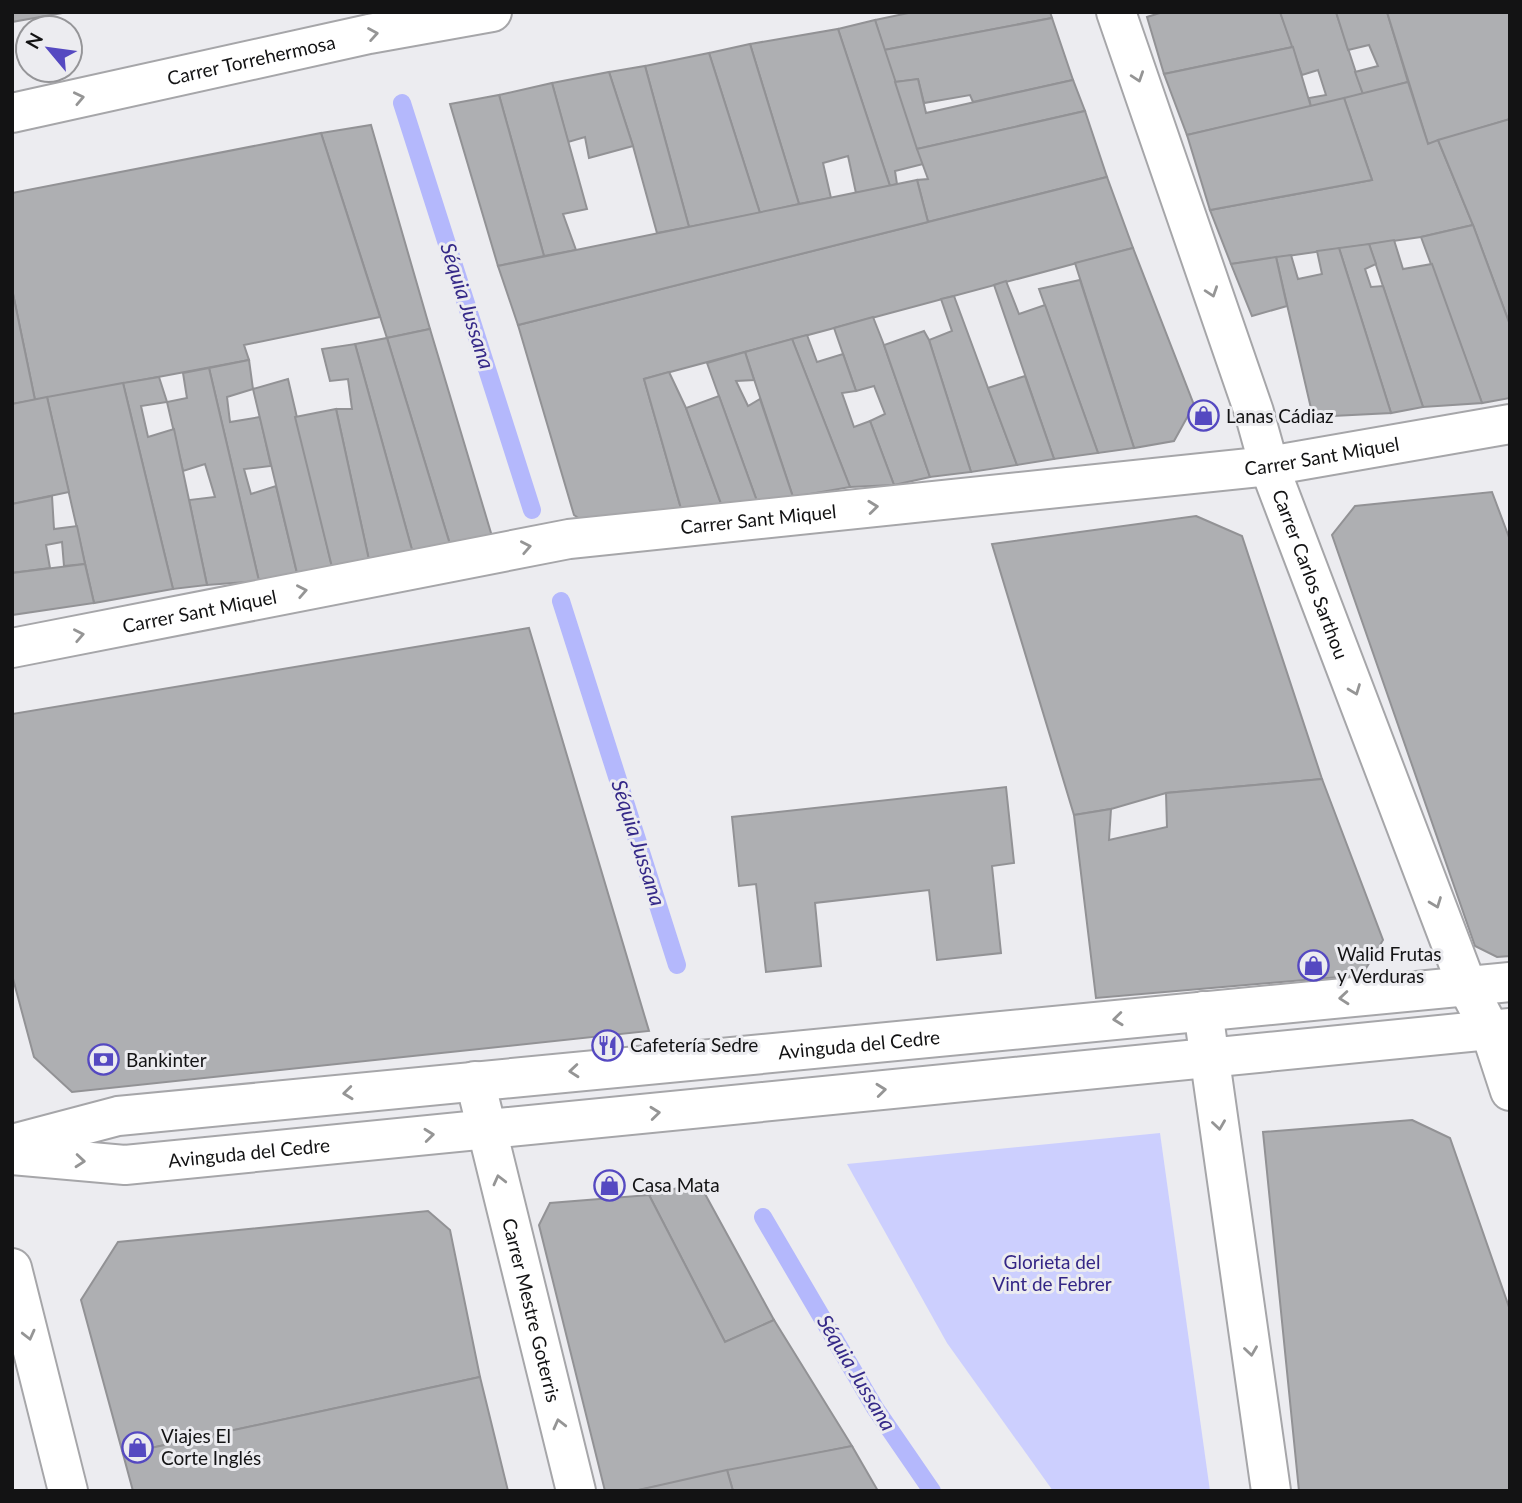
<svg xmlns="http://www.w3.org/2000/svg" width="1522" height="1503" font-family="Lato,sans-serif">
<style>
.green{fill:#cccffe}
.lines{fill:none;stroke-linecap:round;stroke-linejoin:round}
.stream{stroke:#b4b8fc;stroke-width:18}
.building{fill:#aeafb2;stroke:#929295;stroke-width:2}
.minor-casing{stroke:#a6a6a9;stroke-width:42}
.tertiary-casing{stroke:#a6a6a9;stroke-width:42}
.secondary-casing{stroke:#a6a6a9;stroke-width:42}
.minor{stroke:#fff;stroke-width:38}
.tertiary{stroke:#fff;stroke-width:38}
.secondary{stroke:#fff;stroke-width:38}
.oneway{stroke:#959595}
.labels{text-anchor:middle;stroke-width:6;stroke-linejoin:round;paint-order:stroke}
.street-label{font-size:19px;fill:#131314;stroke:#ececf0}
.poi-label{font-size:19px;fill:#131314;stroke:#ececf0;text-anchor:start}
.park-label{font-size:19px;fill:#342686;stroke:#ececf0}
.water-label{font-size:21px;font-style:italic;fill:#352988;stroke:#ececf0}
</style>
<rect width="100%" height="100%" fill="#ececf0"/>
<polygon class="green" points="1160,1133 1210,1491 1053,1491 947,1343 847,1164"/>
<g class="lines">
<g class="stream">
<polyline points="402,103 532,510"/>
<polyline points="561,601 677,965"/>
<polyline points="763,1217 875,1408 932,1491"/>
</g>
</g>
<g class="building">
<polygon points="12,12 68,12 12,22"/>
<polygon points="913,12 1050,12 1052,18 884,50 875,20"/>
<polygon points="1163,12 1280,12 1293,47 1164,74 1147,17"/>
<polygon points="1280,12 1336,12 1363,94 1311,107 1309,98 1326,95 1318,70 1302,75"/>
<polygon points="1336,12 1387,12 1408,82 1363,94 1355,72 1378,66 1369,45 1348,50"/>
<polygon points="1387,12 1510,12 1510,119 1428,144"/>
<polygon points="1052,18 1073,80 973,102 970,95 924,103 918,79 895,82 884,50"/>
<polygon points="875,20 923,164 895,171 897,184 890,186 838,29"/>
<polygon points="838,29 890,186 856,193 848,156 823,163 831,198 799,204 750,44"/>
<polygon points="750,44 799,204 760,213 709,53"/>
<polygon points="1293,47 1311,107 1187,135 1164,74"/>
<polygon points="709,53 760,213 689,227 645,66"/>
<polygon points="645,66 689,227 657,233 633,146 609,72"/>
<polygon points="609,72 633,146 589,158 585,137 568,142 552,83"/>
<polygon points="918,79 926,113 1073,80 1085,111 917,149 895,82"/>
<polygon points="1408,82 1428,144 1438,140 1473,225 1421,237 1231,264 1210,210 1372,180 1344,98"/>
<polygon points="552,83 587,209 563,214 576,250 544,256 499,95"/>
<polygon points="499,95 544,256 498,266 450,104"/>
<polygon points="1344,98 1372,180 1210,210 1187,135"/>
<polygon points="1085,111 1107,177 928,222 917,180 928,179 917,149"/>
<polygon points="1510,119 1510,325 1473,225 1438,140"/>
<polygon points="371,125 430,329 387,338 321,133"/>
<polygon points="321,133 380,317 244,345 249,360 35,400 12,289 12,193"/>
<polygon points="1107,177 1133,248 644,379 682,512 591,527 574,515 518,325"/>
<polygon points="917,180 928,222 518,325 498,266"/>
<polygon points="1473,225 1510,325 1510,398 1482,403 1421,237"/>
<polygon points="1394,240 1403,269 1432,264 1482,403 1423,407 1369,244"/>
<polygon points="1369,244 1376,264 1365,269 1371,287 1383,286 1423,407 1391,413 1339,248"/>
<polygon points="1133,248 1194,405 1174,441 1134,448 1075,263"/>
<polygon points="1339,248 1391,413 1313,417 1276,257 1291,255 1298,279 1322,274 1317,251"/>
<polygon points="1276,257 1287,306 1252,316 1231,264"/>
<polygon points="1080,280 1134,448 1098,453 1039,289"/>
<polygon points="1006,281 1019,314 1045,305 1098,453 1054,459 994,285"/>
<polygon points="12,289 35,400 12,404"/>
<polygon points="954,296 988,388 1017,465 971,472 929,340 952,331 941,299"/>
<polygon points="873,317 884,345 930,477 894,485 870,421 885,414 874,386 856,391 834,328"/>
<polygon points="430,329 494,543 452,551 387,338"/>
<polygon points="924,331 929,340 971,472 930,477 884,345"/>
<polygon points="807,335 817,362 843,354 856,391 842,393 854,427 870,421 894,485 850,487 792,339"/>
<polygon points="387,338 452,551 414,557 355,344"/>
<polygon points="792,339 850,487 793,497 745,352"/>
<polygon points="355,344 414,557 369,560 336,409 352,409 348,379 330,381 322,349"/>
<polygon points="745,352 754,380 736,381 748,406 760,399 793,497 758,504 707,363"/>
<polygon points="249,360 253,389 227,397 230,422 260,417 271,466 244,469 251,494 276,486 297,573 259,581 209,368"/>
<polygon points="209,368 259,581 207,585 189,500 215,497 205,464 183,471 167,402 187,398 183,373"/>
<polygon points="669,372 686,408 723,509 682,512 644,379"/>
<polygon points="1025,376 1054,459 1017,465 988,388"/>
<polygon points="159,377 167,402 141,406 148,437 174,429 207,585 173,589 123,383"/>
<polygon points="288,379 332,567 297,573 253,389"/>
<polygon points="123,383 173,589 94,603 47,397"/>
<polygon points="719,396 758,504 723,509 686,408"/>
<polygon points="47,397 69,492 12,504 12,404"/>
<polygon points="336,409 369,560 332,567 295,417"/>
<polygon points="1492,492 1510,540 1510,956 1497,957 1475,946 1332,535 1355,506"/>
<polygon points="52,496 54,529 77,526 85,564 64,566 62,542 46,545 50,568 12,573 12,504"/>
<polygon points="1196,516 1242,536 1322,779 1166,793 1111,809 1074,815 992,544"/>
<polygon points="85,564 94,603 12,615 12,573"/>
<polygon points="529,628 649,1031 72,1092 34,1057 12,975 12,714"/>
<polygon points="1322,779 1383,940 1362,975 1096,998 1074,815 1111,809 1109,840 1167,827 1166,793"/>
<polygon points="1006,787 1014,863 992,866 1001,953 937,960 929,890 815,903 821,966 766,972 756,884 739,886 732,817"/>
<polygon points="1412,1120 1450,1138 1510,1310 1510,1491 1299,1491 1263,1132"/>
<polygon points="699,1183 774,1320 725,1342 649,1195"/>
<polygon points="649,1195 725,1342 774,1320 852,1446 634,1491 605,1491 539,1225 550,1203"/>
<polygon points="428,1211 450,1230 480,1377 123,1454 81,1300 118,1242"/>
<polygon points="480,1377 508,1491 133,1491 123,1454"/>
<polygon points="852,1446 878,1491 733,1491 727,1470"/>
<polygon points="727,1470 733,1491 634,1491"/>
</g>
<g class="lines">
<defs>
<g id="minor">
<path id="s1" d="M 1116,12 L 1254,412 L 1269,466 L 1467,986 L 1490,1030 L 1510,1091"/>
<path id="s2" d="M 12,113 L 369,34 L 492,12"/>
<path id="s3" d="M 12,648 L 569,539 L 1269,466 L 1510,424"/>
<polyline points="1203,1011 1271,1491"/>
<path id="s4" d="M 475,1081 L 576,1491"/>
</g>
<g id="tertiary">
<path id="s5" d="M 12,1144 L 118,1116 L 1510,982"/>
<path id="s6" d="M 12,1155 L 125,1165 L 1510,1028"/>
</g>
<polyline id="secondary" points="12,1268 68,1491"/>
</defs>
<use href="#minor" class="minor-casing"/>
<use href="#tertiary" class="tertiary-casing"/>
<use href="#secondary" class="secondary-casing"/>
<use href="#minor" class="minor"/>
<use href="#tertiary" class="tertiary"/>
<use href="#secondary" class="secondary"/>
</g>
<defs><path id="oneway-chevron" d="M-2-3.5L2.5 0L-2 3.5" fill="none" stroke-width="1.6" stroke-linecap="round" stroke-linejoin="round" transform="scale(1.75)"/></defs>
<g class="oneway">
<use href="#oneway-chevron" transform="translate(373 34) rotate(-10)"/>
<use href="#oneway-chevron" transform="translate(1138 77) rotate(71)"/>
<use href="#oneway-chevron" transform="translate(79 98) rotate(-12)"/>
<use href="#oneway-chevron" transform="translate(1212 292) rotate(71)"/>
<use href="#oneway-chevron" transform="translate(873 507) rotate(-6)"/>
<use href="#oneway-chevron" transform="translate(526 547) rotate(-11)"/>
<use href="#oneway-chevron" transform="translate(302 591) rotate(-11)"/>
<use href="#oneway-chevron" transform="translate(79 635) rotate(-11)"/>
<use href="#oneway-chevron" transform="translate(1355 690) rotate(69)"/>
<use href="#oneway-chevron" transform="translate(1436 903) rotate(69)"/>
<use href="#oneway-chevron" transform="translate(1344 998) rotate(175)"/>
<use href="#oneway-chevron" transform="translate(1118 1019) rotate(174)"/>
<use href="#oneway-chevron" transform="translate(574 1071) rotate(175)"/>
<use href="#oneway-chevron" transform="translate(881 1090) rotate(-6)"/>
<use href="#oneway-chevron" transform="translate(348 1093) rotate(174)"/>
<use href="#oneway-chevron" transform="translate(655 1113) rotate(-6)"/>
<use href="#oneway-chevron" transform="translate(1219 1125) rotate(82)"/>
<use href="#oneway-chevron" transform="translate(429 1135) rotate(-6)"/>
<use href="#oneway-chevron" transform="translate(80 1161) rotate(5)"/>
<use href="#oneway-chevron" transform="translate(499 1180) rotate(-104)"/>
<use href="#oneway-chevron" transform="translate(29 1335) rotate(76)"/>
<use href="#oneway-chevron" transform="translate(1251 1351) rotate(82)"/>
<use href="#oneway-chevron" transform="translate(559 1424) rotate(-104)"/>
</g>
<defs>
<symbol id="shop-ring" viewBox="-11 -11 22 22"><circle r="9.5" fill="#ececf0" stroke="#5549c1" stroke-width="1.5"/><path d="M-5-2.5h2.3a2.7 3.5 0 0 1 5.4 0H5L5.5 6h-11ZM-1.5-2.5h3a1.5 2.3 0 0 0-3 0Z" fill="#5549c1"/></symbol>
<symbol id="restaurant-ring" viewBox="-11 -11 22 22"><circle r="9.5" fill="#ececf0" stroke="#5549c1" stroke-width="1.5"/><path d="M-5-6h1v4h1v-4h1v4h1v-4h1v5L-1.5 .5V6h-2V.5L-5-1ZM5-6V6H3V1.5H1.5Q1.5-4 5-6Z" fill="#5549c1"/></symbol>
<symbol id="bank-ring" viewBox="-11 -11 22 22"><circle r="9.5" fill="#ececf0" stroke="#5549c1" stroke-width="1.5"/><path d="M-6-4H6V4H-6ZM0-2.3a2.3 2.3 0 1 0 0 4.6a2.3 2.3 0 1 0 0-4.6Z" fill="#5549c1"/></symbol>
</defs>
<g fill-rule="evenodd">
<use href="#shop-ring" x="1186" y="398" width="35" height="35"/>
<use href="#shop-ring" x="1296" y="948" width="35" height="35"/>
<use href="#restaurant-ring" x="590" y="1028" width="35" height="35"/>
<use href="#bank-ring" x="86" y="1042" width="35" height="35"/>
<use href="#shop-ring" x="592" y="1168" width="35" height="35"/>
<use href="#shop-ring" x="120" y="1430" width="35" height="35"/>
</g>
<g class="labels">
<g class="street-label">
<text dy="7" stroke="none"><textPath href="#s2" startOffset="245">Carrer Torrehermosa</textPath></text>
<text dy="7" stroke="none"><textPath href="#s3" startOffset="1325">Carrer Sant Miquel</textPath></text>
<text dy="7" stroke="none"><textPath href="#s3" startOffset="758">Carrer Sant Miquel</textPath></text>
<text dy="7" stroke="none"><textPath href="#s1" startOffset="595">Carrer Carlos Sarthou</textPath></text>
<text dy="7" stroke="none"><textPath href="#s3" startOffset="191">Carrer Sant Miquel</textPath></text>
<text dy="7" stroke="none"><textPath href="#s5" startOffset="854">Avinguda del Cedre</textPath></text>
<text dy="7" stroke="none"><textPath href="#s6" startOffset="238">Avinguda del Cedre</textPath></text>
<text dy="7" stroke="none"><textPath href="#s4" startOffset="236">Carrer Mestre Goterris</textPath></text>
</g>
<g class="poi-label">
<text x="1226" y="423">Lanas Cádiaz</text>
<text x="1337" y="961">Walid Frutas<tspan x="1337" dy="22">y Verduras</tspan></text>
<text x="630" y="1052">Cafetería Sedre</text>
<text x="126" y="1067">Bankinter</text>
<text x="632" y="1192">Casa Mata</text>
<text x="161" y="1443">Viajes El<tspan x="161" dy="22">Corte Inglés</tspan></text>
</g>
<g class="park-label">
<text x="1052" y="1269">Glorieta del<tspan x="1052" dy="22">Vint de Febrer</tspan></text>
</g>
<g class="water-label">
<text transform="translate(467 306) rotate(72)" y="7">Séquia Jussana</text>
<text transform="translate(638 843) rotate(72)" y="7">Séquia Jussana</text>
<text transform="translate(856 1373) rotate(59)" y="7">Séquia Jussana</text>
</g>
</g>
<rect width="1522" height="1503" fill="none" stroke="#131314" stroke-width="28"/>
<g transform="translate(49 49) rotate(299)"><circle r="33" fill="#ececf0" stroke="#959598" stroke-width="2"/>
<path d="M0-5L12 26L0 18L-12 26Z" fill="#5549c1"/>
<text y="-10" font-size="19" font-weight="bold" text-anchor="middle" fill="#131314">N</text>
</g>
</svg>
